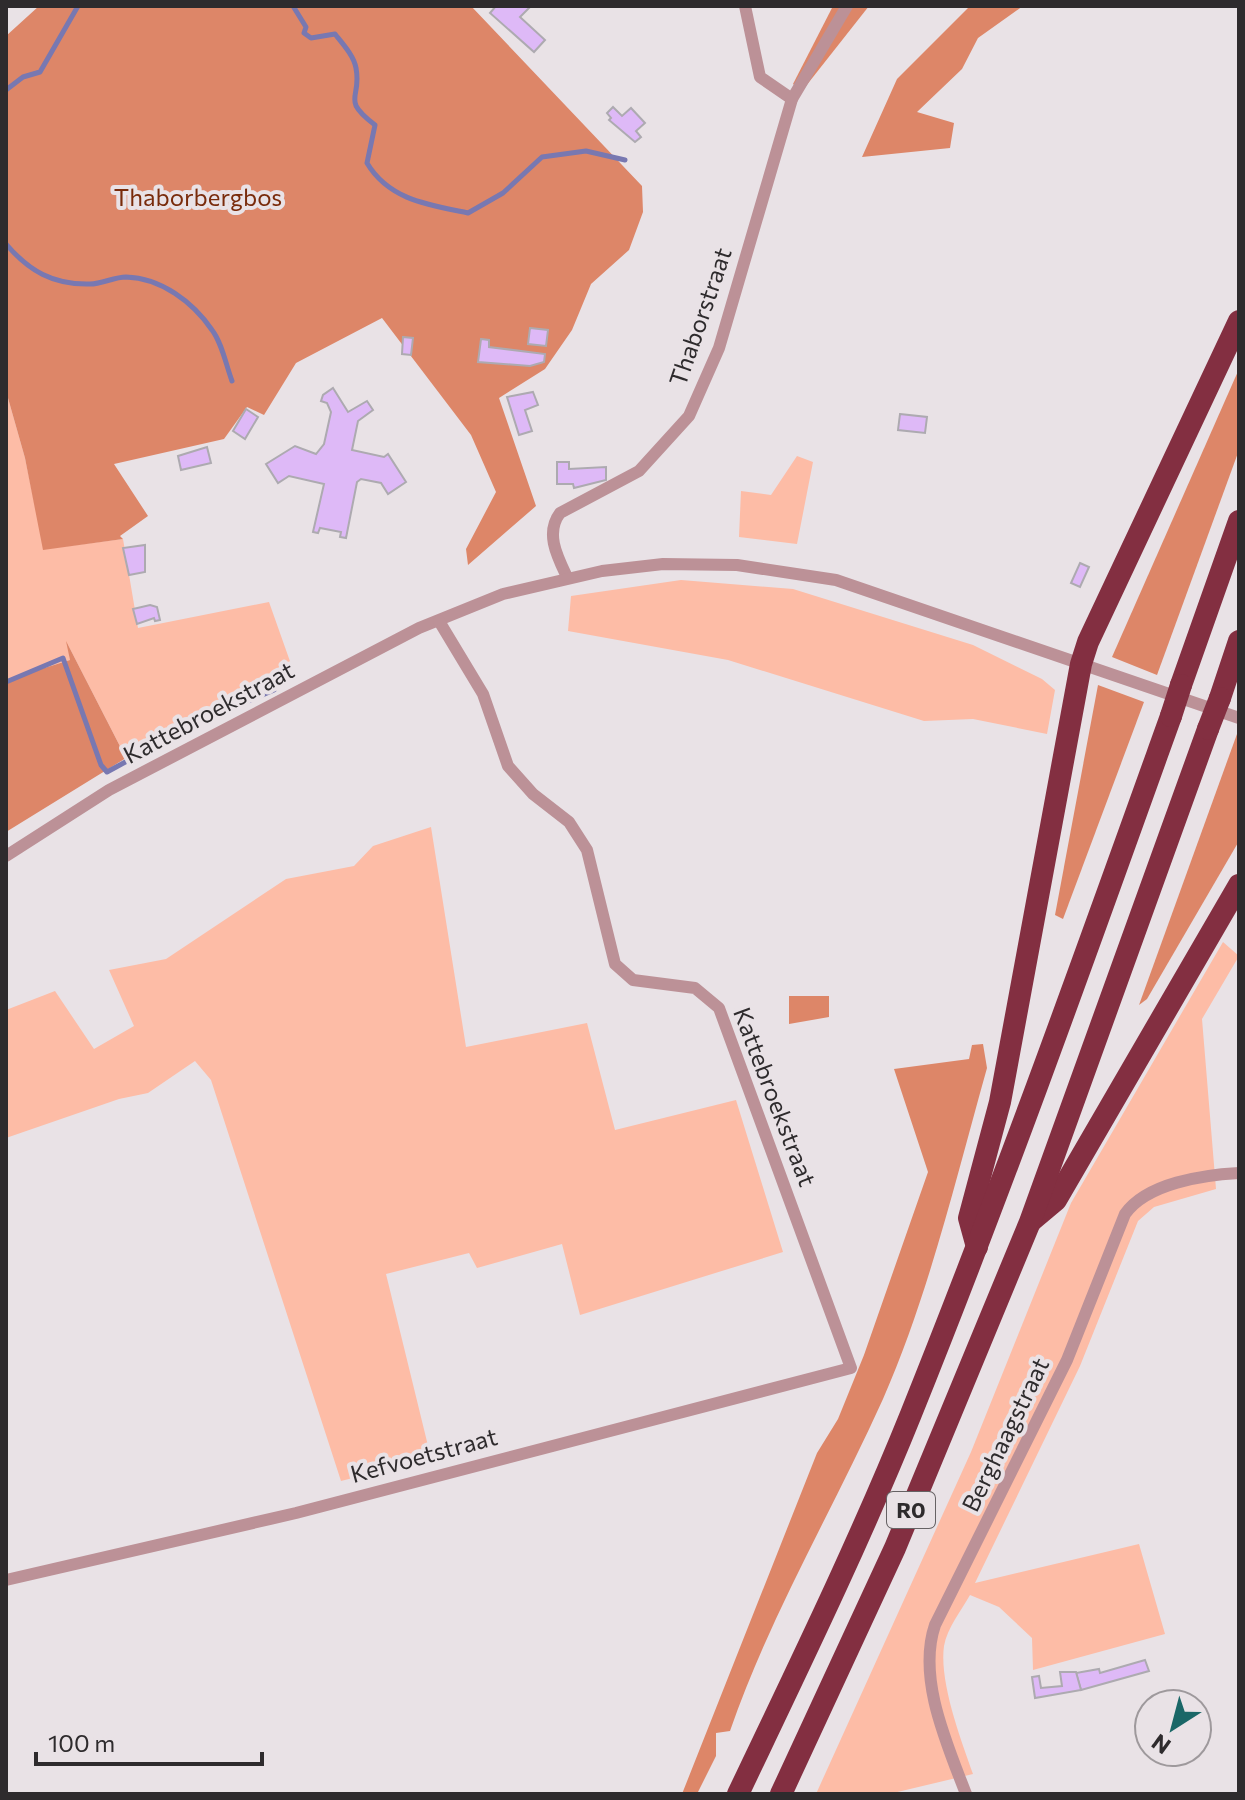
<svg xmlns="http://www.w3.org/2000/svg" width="1245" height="1800" font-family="Commissioner,sans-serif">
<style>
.green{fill:#fdbca6}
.forest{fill:#dd8668}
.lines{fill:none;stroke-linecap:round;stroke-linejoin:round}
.stream{stroke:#7878b1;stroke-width:5}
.building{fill:#deb9f7;stroke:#adaab0;stroke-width:2}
.street{stroke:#bc9197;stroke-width:12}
.highway{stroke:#832f41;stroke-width:22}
.highway-bridge{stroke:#832f41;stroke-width:22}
.labels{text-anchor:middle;stroke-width:8;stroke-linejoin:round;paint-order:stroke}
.shield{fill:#e9e2e6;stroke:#666264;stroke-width:2}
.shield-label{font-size:22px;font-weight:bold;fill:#2e2b2d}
.park-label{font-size:24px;fill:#792b0b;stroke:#e9e2e6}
.street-label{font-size:24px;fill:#2e2b2d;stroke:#e9e2e6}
</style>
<rect width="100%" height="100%" fill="#e9e2e6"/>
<g class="green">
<polygon points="6,391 25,458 44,549 123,539 138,628 269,602 292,667 248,693 242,690 124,754 68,645 70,660 6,680"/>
<polygon points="797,456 813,462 797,544 739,537 741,491 771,495"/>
<polygon points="681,580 793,589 973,645 1042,679 1055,690 1047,734 973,719 924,721 728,660 568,631 571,596"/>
<polygon points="431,827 466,1047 587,1023 615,1130 736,1100 783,1252 580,1315 562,1244 477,1268 469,1253 386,1274 431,1458 341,1481 211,1080 195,1061 148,1093 119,1099 6,1138 6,1010 55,991 94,1049 134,1026 109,970 166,959 286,879 354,866 373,846"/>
<path d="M 1223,942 L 1239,956 L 1202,1019 L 1216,1189 L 1154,1207 L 1138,1221 L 1080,1366 L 975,1583 L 1139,1544 L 1165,1634 L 1033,1670 L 1032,1638 L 999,1607 L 970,1595 C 961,1611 947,1628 944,1646 C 939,1682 961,1740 973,1774 L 889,1794 L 816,1794 L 971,1452 L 1071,1203 Z"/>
</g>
<g class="forest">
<polygon points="39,6 471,6 642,186 643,212 629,250 591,284 572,330 545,369 499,398 536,506 468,565 466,549 496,492 471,435 382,318 296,363 264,415 247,407 224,439 114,464 148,516 120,536 123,539 43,550 25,458 6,391 6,36"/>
<polygon points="833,6 869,6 802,91 793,84"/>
<polygon points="970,6 1023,6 978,38 962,69 917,112 954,123 950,148 862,157 897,79"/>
<polygon points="1239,369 1239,450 1157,675 1112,657"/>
<polygon points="66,641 126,758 6,832 6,680 70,660"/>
<polygon points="1098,685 1144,702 1063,919 1055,915"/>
<polygon points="1237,734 1239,841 1147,999 1139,1005"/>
<polygon points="789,996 829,996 829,1017 789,1024"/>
<path d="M 983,1044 L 987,1068 C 956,1178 929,1294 883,1399 C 833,1510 770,1615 730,1731 L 716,1733 L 716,1756 L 697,1794 L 682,1794 L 817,1453 L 838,1419 L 864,1355 L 928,1172 L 894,1069 L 969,1059 L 972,1045 Z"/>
</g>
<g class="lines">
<g class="stream">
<path d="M 293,6 L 306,27 L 304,33 L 311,38 L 335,34 C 343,44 354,56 356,68 C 362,100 340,98 375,125 L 367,163 C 389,200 429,205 468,213 L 503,193 L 542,157 L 586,151 L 625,160"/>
<polyline points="6,90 23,77 40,72 78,6"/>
<path d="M 6,244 C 29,271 53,285 90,284 C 102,284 114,277 126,277 C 161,278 193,302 212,330 C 222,343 226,365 232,381"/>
<polyline points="6,682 63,658 101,765 107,772 195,724 274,690"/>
</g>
</g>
<g class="building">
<polygon points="496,6 531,6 520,17 545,40 534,52 490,13"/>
<polygon points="613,107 622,116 631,108 645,123 636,131 641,137 635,142 609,120 611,118 607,113"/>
<polygon points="530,328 548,330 546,346 528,344"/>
<polygon points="403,337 413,338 411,355 402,354"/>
<polygon points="481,339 489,340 489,347 545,354 544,362 530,366 478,362"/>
<polygon points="333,388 348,412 367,401 373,410 358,421 352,450 384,457 388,454 406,482 388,494 381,483 361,479 357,482 346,538 340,537 341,532 320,528 318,533 313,532 324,484 289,476 278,483 266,464 295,446 316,454 324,444 331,412 327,403 321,401 323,395"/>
<polygon points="533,392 538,405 525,410 532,431 519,435 507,397"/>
<polygon points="246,409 258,417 245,439 233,431"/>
<polygon points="900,414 927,417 925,433 898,430"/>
<polygon points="207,447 211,463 181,470 178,456"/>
<polygon points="557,462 569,462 569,469 606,467 606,480 574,488 573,484 557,484"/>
<polygon points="145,545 145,572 129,575 123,548"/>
<polygon points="1080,563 1089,567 1080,587 1071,583"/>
<polygon points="150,605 157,607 160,620 155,621 154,618 137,624 133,609"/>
<polygon points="1145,1660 1149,1671 1081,1690 1076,1673 1099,1669 1100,1673"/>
<polygon points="1060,1672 1076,1672 1081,1690 1035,1698 1032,1677 1039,1676 1041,1688 1062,1686"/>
</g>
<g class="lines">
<g class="street">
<polyline points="745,6 760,77 792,99"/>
<path d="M 567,577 C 557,556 545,533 560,513 L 639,471 L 689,416 L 719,348 L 792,99 L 847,6"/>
<polyline points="6,856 109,790 419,628 503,594 602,571 663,564 737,565 836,580 1239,718"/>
<polyline points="6,1580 296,1513 851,1368 719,1008 695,988 633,980 615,964 587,850 569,822 533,794 508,766 483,694 439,621"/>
<path d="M 966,1794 C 947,1744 917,1678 935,1625 L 1067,1360 L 1125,1214 C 1147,1183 1203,1175 1239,1173"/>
</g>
<g class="highway">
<polyline points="1181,685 1239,521"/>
<polyline points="1220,698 1239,641"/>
<polyline points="1031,1221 1056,1200 1239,885"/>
<polyline points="977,1247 969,1218 1000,1102 1081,664 1088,642 1239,321"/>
<path d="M 738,1794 C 798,1668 859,1543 911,1414 C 1004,1183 1087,950 1171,716"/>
<polyline points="781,1794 895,1548 1030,1222 1208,729"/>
</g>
<g class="highway-bridge">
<polyline points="1171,716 1181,685"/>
<polyline points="1208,729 1220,698"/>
</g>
</g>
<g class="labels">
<rect class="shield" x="887" y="1492" width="48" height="36" rx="6"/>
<g class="shield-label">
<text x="911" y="1518">R0</text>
</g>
<g class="park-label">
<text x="198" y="206">Thaborbergbos</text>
</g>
<g class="street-label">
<text transform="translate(701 317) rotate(-71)" y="8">Thaborstraat</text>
<text transform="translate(209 713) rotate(-28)" y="8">Kattebroekstraat</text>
<text transform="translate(774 1097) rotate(69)" y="8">Kattebroekstraat</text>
<text transform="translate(1006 1435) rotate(-64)" y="8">Berghaagstraat</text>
<text transform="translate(424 1456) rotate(-15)" y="8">Kefvoetstraat</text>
</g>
</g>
<rect width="1245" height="1800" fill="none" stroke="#2e2b2d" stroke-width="16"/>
<g transform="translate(1173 1728) rotate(216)"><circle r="38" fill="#e9e2e6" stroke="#9e999c" stroke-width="2"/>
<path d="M0-6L14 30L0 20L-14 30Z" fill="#1a6767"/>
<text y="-12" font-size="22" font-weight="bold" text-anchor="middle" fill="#2e2b2d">N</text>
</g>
<path d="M36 1752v12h226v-12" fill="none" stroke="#2e2b2d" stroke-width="4"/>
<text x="48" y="1752" font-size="24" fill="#2e2b2d" stroke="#e9e2e6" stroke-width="6" paint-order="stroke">100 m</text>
</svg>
